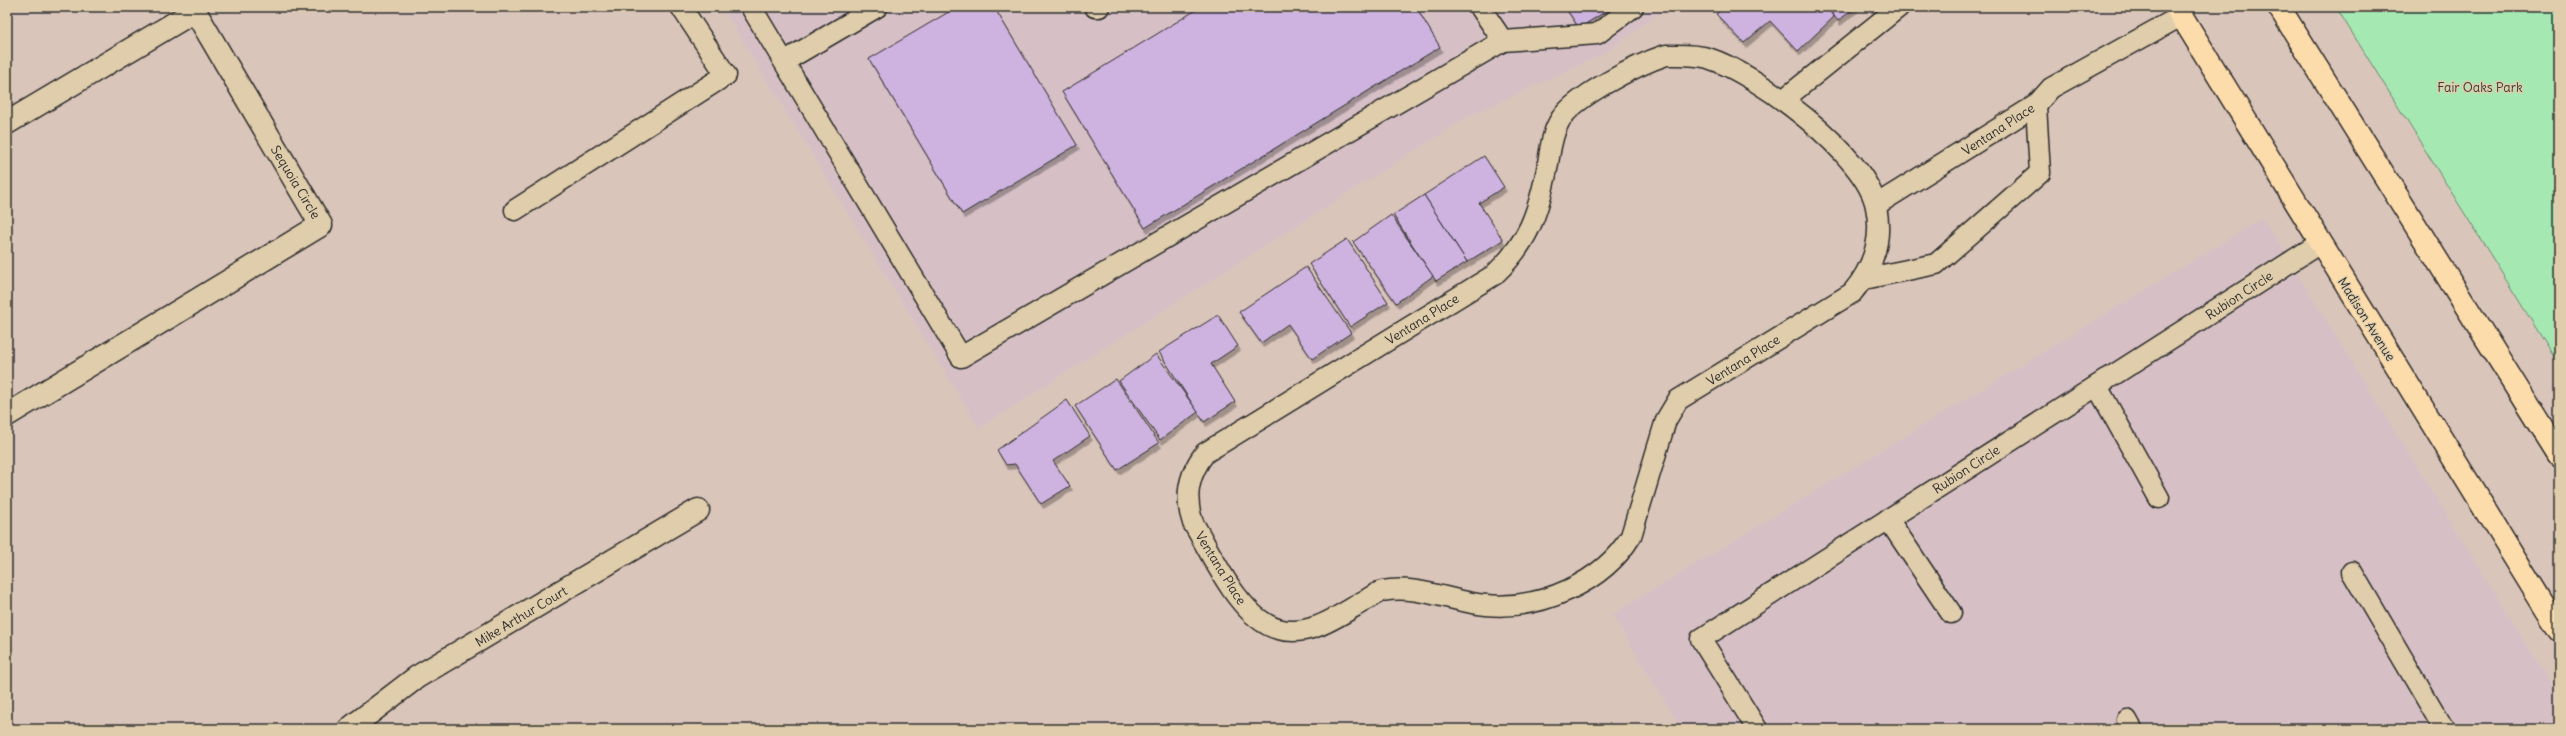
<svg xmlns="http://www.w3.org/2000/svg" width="2566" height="736" font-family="Delius,sans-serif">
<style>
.built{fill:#d6c0c6}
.green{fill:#a5e8b2;stroke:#688a6e}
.building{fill:#ceb3e1;stroke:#2b2b2b;filter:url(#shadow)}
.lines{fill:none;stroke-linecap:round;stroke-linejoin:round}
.service-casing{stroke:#2b2b2b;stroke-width:23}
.minor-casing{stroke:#2b2b2b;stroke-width:25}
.primary-casing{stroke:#2b2b2b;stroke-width:25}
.service{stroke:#dfcdab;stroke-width:20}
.minor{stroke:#dfcdab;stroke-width:22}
.primary{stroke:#fddcac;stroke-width:22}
.labels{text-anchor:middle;stroke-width:3;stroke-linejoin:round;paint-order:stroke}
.park-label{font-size:13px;fill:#373e38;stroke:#dfcdab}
.street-label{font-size:13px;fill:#2b2b2b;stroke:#dfcdab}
</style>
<defs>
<filter id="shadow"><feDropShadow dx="2.5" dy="4.5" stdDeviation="0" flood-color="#0004"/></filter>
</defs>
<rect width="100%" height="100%" fill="#dac5bb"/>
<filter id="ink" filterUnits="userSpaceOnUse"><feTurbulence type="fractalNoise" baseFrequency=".025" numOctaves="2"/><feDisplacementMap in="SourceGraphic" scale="8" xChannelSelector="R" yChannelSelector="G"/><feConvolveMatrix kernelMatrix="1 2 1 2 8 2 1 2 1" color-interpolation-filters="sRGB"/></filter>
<g filter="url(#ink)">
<g class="built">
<polygon points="722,7 1667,7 1605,53 1469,116 979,428"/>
<polygon points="2263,218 2559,697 2559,729 1682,729 1612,615"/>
</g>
<polygon class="green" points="2336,7 2559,7 2559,365"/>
<g class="building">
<polygon points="957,7 994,7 1077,145 962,214 869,59"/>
<polygon points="1201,7 1416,7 1440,47 1145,228 1062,92"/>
<polygon points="1565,7 1613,7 1579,28"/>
<polygon points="1725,7 1826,7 1834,17 1798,51 1770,21 1744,43 1716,14"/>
<polygon points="1827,7 1856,7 1838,21"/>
<polygon points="1484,156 1504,187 1479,203 1503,240 1467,262 1424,195"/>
<polygon points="1424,195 1467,262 1436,281 1393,215"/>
<polygon points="1391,215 1433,276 1396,303 1353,242"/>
<polygon points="1347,239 1388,302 1350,327 1309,264"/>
<polygon points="1306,267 1351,333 1312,359 1288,324 1261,343 1239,312"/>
<polygon points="1218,315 1238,346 1211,364 1235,402 1204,422 1159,352"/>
<polygon points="1156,354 1198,412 1160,440 1119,381"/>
<polygon points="1116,379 1159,443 1117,470 1075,406"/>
<polygon points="1067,400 1090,436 1053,461 1070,486 1041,504 1015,464 1006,465 997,450"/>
</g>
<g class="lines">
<defs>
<g id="service">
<polyline points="751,7 961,357 1503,41 1480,7"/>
<polyline points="1095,7 1099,7"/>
<polyline points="1503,41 1597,34 1633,7"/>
<path d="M 1666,55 C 1680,55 1694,54 1708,58 C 1756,73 1867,155 1876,207 C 1883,240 1873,268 1852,293 L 1678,400 L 1666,420 L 1631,536 C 1603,583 1540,610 1486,605 C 1451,602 1418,584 1382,591 C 1376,593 1370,598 1364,601 C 1338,616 1309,638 1278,629 C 1239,618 1213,556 1193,523 C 1184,497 1188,475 1205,453 L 1494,275 C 1528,243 1538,214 1547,169 C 1550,153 1551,136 1559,122 C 1572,97 1639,64 1666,55 Z"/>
<polyline points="785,61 877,7"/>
<polyline points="1783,100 1899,7"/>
<polyline points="1876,205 2036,105 2051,88 2181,16"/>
<polyline points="515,210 726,75 681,7"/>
<polyline points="1864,279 1936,264 2040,173 2036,105"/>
<polyline points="2097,386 2159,498"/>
<polyline points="1888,519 1951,613"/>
<polyline points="2352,572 2444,729"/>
<polyline points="2127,720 2132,729"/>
<polyline points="1757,729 1701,639 2320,243"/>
</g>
<g id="minor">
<polyline points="7,123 195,11 321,225 7,415"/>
<polyline points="349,729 417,677 698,510"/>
</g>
<g id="primary">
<polyline points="2176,7 2559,630"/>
<polyline points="2279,7 2559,455"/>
</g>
</defs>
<use href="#service" class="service-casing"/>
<use href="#minor" class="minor-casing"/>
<use href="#primary" class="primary-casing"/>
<use href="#service" class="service"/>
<use href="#minor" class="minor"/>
<use href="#primary" class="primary"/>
</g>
</g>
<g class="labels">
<g class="park-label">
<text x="2480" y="92">Fair Oaks Park</text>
</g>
<g class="street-label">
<text transform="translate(1998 129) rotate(-33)" y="5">Ventana Place</text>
<text transform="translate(296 182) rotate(59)" y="5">Sequoia Circle</text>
<text transform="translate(2239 295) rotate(-33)" y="5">Rubion Circle</text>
<text transform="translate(1422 319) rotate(-32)" y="5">Ventana Place</text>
<text transform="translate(2367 319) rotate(58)" y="5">Madison Avenue</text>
<text transform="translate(1743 360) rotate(-32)" y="5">Ventana Place</text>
<text transform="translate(1966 469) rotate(-33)" y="5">Rubion Circle</text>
<text transform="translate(1221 568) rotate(58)" y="5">Ventana Place</text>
<text transform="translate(521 616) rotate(-31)" y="5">Mike Arthur Court</text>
</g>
</g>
<rect width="2566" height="736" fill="none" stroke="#dfcdab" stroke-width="24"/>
<rect x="12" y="12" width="2542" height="712" fill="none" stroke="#2b2b2b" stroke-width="1.5" filter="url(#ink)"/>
</svg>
